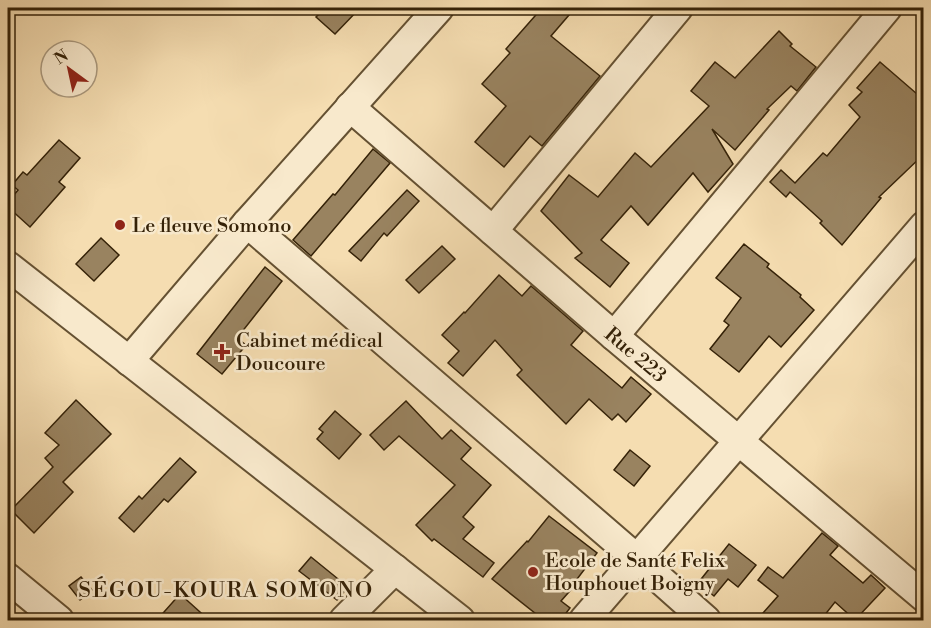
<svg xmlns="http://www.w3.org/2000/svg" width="931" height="628" font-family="'Libre Bodoni',serif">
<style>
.building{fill:#998360;stroke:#352208;stroke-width:1.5}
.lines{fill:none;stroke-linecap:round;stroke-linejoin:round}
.minor-casing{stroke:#655132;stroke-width:32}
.minor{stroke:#f8e9cc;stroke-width:28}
.poi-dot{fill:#8f2418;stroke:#f8e9cc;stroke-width:2}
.labels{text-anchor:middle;stroke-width:5;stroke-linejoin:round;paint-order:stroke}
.poi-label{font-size:20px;fill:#352208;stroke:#f8e9cc;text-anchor:start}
.street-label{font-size:20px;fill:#352208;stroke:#f8e9cc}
.quarter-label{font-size:22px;letter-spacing:1.5px;fill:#352208;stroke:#f8e9cc}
</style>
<rect width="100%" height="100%" fill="#f5ddb1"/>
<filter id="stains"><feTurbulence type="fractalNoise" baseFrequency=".00333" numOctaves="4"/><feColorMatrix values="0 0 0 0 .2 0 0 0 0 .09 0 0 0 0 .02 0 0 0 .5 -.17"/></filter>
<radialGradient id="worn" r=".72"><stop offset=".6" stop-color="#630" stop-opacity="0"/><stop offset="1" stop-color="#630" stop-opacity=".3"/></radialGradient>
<g class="building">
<polygon points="325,8 360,8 335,34 316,17"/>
<polygon points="542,8 560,8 569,15 551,36 600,76 542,146 530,136 504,167 475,142 506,106 482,84 510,53 506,49"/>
<polygon points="779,31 792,44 790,46 816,67 797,91 791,86 767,109 769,110 735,150 712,129 733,164 708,192 693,173 648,225 631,206 601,240 629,263 610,287 575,258 582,253 541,211 569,175 598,197 635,153 651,167 709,106 691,91 715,62 735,78"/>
<polygon points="880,62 924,100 924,154 879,197 881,198 842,245 820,223 822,221 790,192 786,197 770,182 781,170 795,183 823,153 827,156 860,117 849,105 862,92 857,88"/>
<polygon points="59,140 80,158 59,182 65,187 30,227 8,207 8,202 18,190 12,185 23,172 27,175"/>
<polygon points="373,149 390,163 311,256 293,240 333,194 335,195"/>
<polygon points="407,190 419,201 387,236 384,233 361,261 349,251"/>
<polygon points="101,238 119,255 94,281 76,264"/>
<polygon points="744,244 769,264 767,267 801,295 800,297 814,310 781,347 769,336 739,372 710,349 729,325 724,321 741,298 716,278"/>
<polygon points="442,246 455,259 419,293 406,280"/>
<polygon points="265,267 282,281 237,338 246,345 222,374 197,354"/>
<polygon points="499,275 522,296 531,286 583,331 571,345 622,388 631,377 651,394 626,422 618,414 612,420 589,399 566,424 517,375 522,370 495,340 463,376 448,363 459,351 442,335 464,312 465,313"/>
<polygon points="76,400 111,434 63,482 73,492 34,533 11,510 53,467 45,458 59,445 45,433"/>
<polygon points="406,401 442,439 451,430 471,448 461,459 491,485 463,517 474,527 463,539 494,563 483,577 434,539 432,541 416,525 455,485 399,436 384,450 370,435"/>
<polygon points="335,411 361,434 339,459 317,439 323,432 319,429"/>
<polygon points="630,450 650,466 634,486 614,470"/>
<polygon points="180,458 196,472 168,502 164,499 134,532 119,518 139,496 142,499"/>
<polygon points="549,516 597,553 574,583 576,584 561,601 570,608 560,621 545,621 492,579 527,541 528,542"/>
<polygon points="822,533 838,546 830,555 863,583 871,575 885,588 855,620 835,602 820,621 756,621 778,596 758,580 768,567 783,578"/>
<polygon points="729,544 756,565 738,587 728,579 714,596 698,583"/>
<polygon points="311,557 348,587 337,600 299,571"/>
<polygon points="81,577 92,590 80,600 69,586"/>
<polygon points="180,594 210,621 156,621"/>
</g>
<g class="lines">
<defs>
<g id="minor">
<path id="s1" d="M 350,107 L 614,336 L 924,597"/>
<polyline points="247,223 636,558 706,620"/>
<polyline points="493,231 678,8"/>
<polyline points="8,266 460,620"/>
<polyline points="614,336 887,8"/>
<polyline points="129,361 247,223 439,8"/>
<polyline points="8,578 59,620"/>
<polyline points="344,620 395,569"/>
<polyline points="584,620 924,226"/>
</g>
</defs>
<use href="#minor" class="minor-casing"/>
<use href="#minor" class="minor"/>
</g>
<g class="poi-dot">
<circle cx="120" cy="225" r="6"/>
<path d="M219 343h6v6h6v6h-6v6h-6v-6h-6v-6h6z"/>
<circle cx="533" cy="572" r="6"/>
</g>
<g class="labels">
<g class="poi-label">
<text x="132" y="232">Le fleuve Somono</text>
<text x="236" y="347">Cabinet médical<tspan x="236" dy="23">Doucoure</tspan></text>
<text x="545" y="567">Ecole de Santé Felix<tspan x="545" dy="23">Houphouet Boigny</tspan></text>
</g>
<g class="street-label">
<text dy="7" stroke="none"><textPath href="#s1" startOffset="378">Rue 223</textPath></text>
</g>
<g class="quarter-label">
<text x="226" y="597">SÉGOU-KOURA SOMONO</text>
</g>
</g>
<rect width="931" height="628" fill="none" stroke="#f5ddb1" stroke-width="30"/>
<rect x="9" y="9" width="913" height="610" fill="none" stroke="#352208" stroke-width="3"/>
<rect x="15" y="15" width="901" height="598" fill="none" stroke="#352208" stroke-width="1.5"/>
<g transform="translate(69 69) rotate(327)"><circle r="28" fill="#f8e9cc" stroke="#aa997e" stroke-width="1.5"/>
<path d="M0-4.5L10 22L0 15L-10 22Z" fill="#8f2418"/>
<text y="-9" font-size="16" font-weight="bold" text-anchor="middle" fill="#352208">N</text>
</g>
<rect width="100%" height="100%" filter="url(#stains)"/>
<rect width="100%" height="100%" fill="url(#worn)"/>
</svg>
